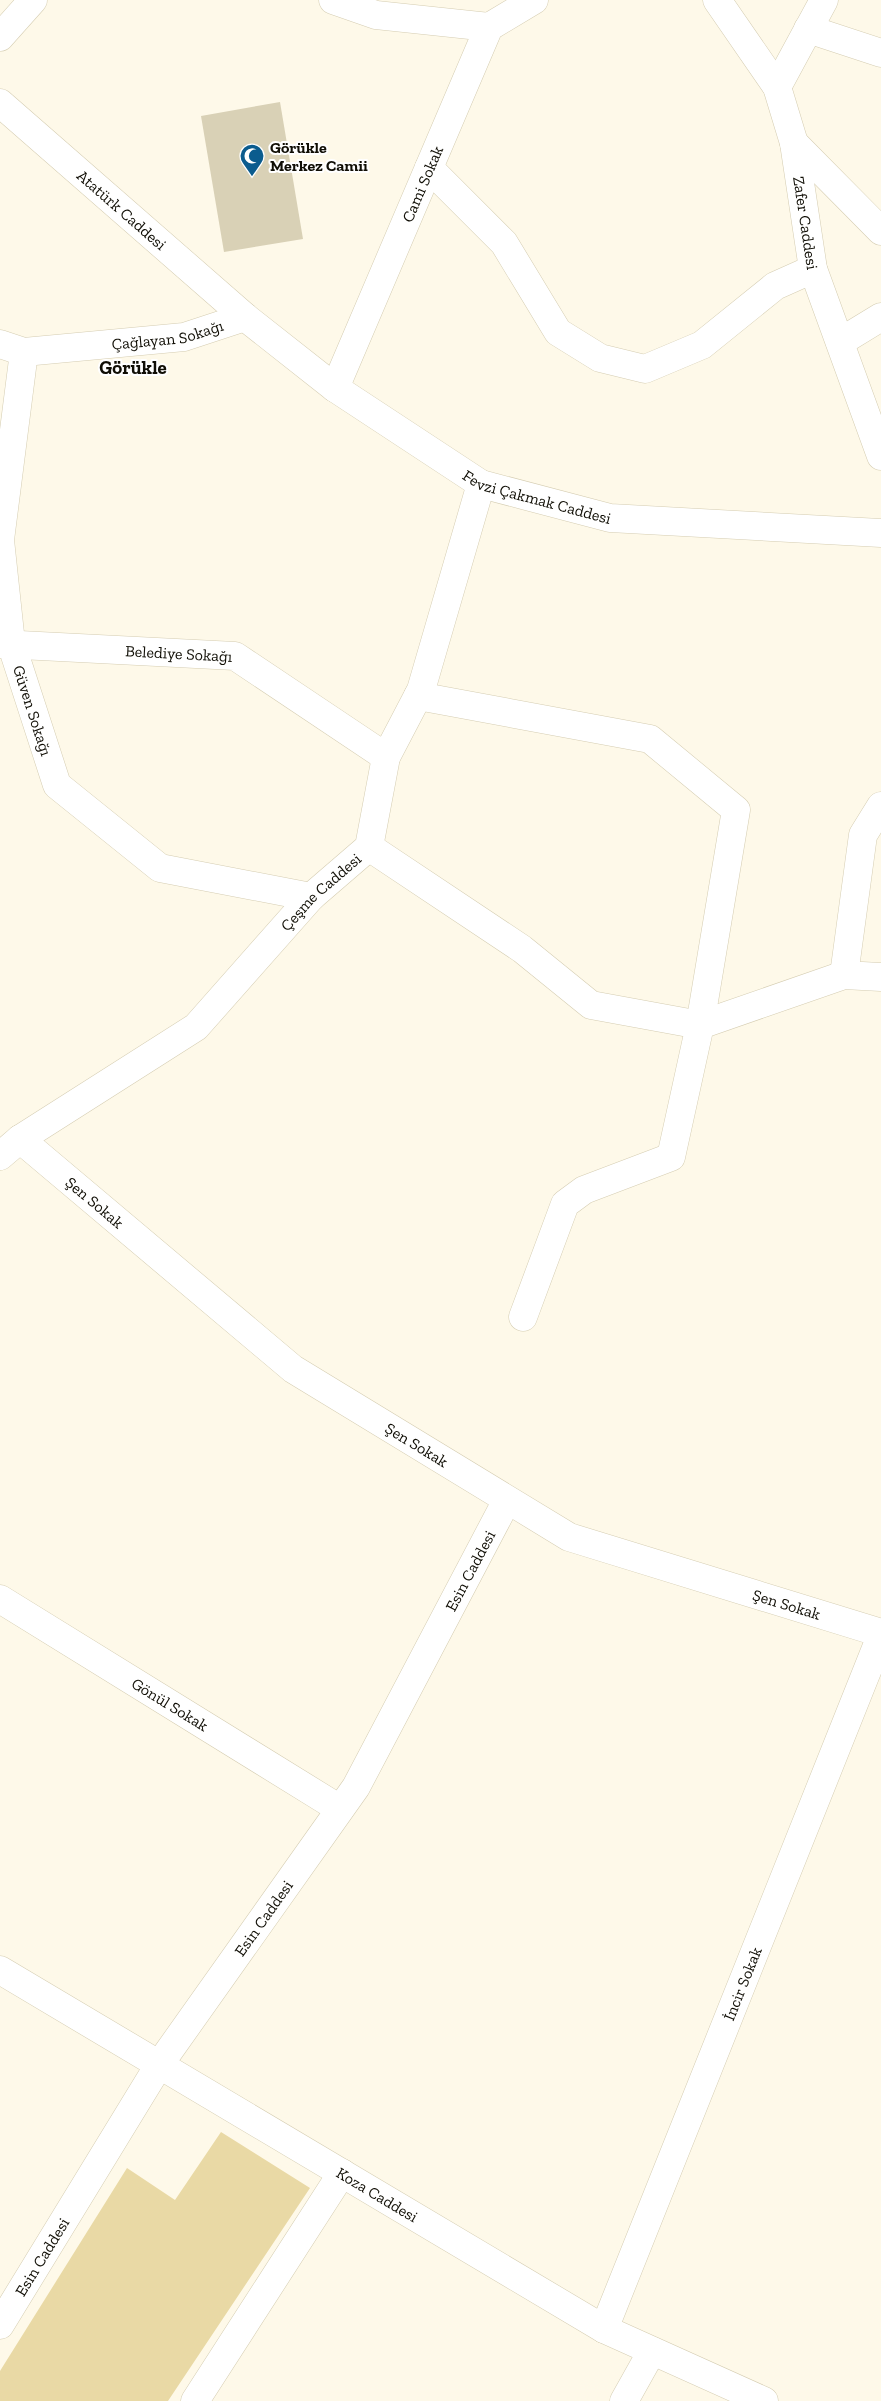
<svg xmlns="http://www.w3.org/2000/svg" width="881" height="2401" font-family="'Zilla Slab',serif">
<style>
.green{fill:#e9d9a5}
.building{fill:#d9d1b6}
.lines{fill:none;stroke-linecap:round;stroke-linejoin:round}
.minor-casing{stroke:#d5cdb2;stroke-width:29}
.minor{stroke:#fff;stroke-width:28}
.labels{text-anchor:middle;stroke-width:4;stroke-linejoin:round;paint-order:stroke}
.poi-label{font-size:16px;font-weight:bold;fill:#100e05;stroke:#fff;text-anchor:start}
.street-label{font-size:16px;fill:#100e05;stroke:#fff}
.quarter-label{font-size:19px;font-weight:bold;fill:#100e05;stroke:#fff}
</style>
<rect width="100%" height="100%" fill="#fef9e9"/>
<polygon class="green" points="221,2132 310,2188 168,2401 0,2401 0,2371 127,2168 175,2200"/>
<polygon class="building" points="280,102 303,239 224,252 201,116"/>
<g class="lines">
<defs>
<g id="minor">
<polyline points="333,0 376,15 489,27"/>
<path id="s1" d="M 717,0 L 777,87 L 794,143 L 813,269 L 881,456"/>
<polyline points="808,29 881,53"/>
<polyline points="0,37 33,0"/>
<polyline points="777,87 824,0"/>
<path id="s2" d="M 0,103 L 245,317 L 335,388 L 481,484 L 610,518 L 881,533"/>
<polyline points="794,143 881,231"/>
<polyline points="429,168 504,243 558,332 600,358 645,369 702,345 775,286 813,269"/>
<polyline points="840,342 881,317"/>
<path id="s3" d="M 0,344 L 24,352 L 184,337 L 245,317"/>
<path id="s4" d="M 24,352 L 0,540 L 11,643 L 57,785 L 160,868 L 311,897"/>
<path id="s5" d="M 335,388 L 489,27 L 534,0"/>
<path id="s6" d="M 0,644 L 235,656 L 386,757"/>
<polyline points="418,696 650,739 736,810 700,1025 671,1157 584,1190 565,1204 523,1317"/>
<polyline points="369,847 522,949 591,1005 700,1025 844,975 881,977"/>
<polyline points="844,975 863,835 881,806"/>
<path id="s7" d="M 20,1139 L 293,1369 L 569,1537 L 881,1633"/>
<path id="s8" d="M 0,1156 L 20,1139 L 196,1027 L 311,897 L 369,847 L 386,757 L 421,690 L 481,484"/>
<path id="s9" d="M 0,1599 L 340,1809"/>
<path id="s10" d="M 0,1970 L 604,2329 L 764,2401"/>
<path id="s11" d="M 0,2325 L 159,2065 L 356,1787 L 507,1500"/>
<path id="s12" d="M 604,2329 L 881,1636"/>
<polyline points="195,2401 342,2173"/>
<polyline points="624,2401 652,2351"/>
</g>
</defs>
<use href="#minor" class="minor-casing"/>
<use href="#minor" class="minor"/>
</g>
<defs>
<symbol id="mosque-pin" viewBox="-11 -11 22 30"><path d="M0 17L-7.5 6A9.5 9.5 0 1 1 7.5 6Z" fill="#0b5c8e" stroke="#fff"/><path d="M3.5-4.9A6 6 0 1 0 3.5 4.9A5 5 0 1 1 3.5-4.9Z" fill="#fff"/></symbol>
</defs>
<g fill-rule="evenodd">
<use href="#mosque-pin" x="238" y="142" width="28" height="38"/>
</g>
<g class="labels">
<g class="poi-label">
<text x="270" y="153">Görükle<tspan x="270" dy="18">Merkez Camii</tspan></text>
</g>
<g class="street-label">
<text dy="6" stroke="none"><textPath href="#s5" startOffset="222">Cami Sokak</textPath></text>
<text dy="6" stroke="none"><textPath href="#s2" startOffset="162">Atatürk Caddesi</textPath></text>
<text dy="6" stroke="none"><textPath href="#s1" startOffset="245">Zafer Caddesi</textPath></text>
<text dy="6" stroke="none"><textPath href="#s3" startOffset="170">Çağlayan Sokağı</textPath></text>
<text dy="6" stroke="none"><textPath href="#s2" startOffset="672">Fevzi Çakmak Caddesi</textPath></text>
<text dy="6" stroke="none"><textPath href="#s6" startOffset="179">Belediye Sokağı</textPath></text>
<text dy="6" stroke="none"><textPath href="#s4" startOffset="364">Güven Sokağı</textPath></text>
<text dy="6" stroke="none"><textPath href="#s8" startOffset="419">Çeşme Caddesi</textPath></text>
<text dy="6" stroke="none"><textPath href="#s7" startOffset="98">Şen Sokak</textPath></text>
<text dy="6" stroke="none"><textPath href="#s7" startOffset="502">Şen Sokak</textPath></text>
<text dy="6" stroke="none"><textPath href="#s11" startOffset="890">Esin Caddesi</textPath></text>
<text dy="6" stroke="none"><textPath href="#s7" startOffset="908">Şen Sokak</textPath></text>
<text dy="6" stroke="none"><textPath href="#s9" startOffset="200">Gönül Sokak</textPath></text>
<text dy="6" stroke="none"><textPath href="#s11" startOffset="485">Esin Caddesi</textPath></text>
<text dy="6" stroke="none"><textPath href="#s12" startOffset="372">İncir Sokak</textPath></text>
<text dy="6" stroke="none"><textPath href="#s10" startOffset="439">Koza Caddesi</textPath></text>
<text dy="6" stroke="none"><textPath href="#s11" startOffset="80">Esin Caddesi</textPath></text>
</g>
<g class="quarter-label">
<text x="133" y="374">Görükle</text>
</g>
</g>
</svg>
